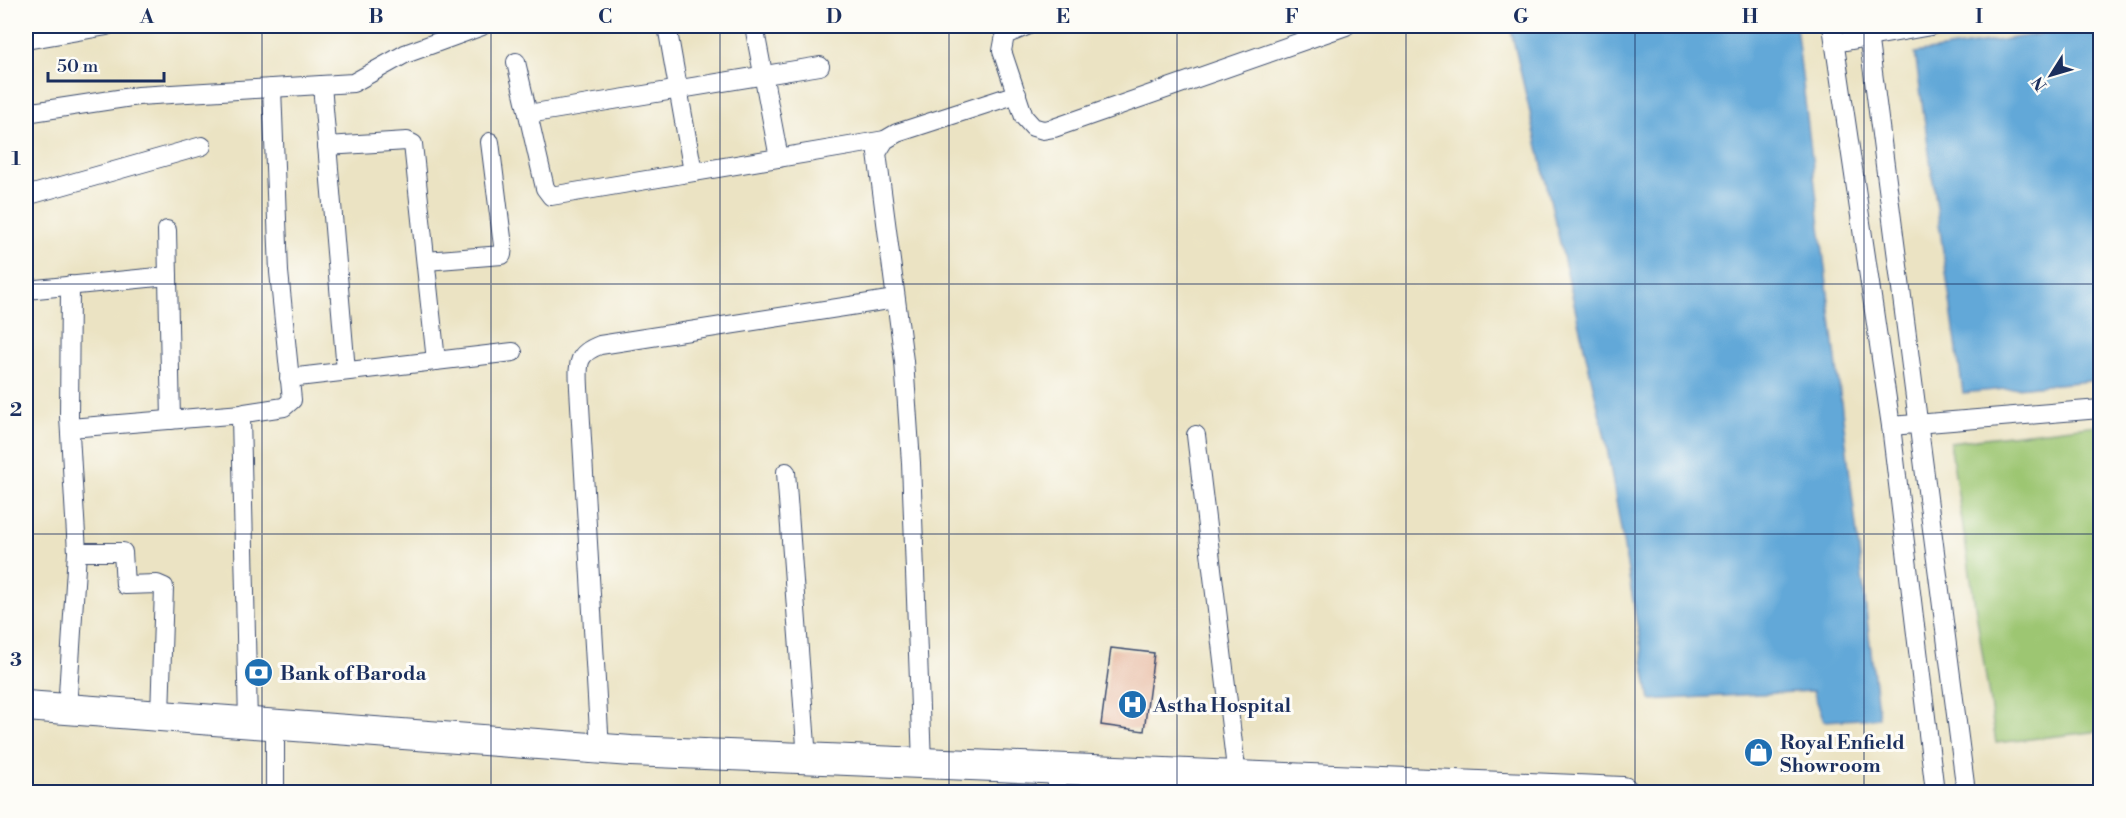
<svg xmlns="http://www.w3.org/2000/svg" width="2126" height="818" font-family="'Libre Bodoni',serif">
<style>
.green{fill:#9dc672;stroke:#5c7a68;stroke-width:1.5}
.water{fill:#62a8d8;stroke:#3e6c9b;stroke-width:1.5}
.building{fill:#e4b095}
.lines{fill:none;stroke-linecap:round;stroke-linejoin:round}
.minor-casing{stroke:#3a4a6d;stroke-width:20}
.trunk-casing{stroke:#3a4a6d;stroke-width:32}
.minor{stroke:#fff;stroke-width:18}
.trunk{stroke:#fff;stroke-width:30}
.grid{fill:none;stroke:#1b2f5e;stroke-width:1.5;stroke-opacity:0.55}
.labels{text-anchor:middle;stroke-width:6;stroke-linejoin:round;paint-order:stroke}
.poi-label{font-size:20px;font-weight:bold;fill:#1b2f5e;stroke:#fdfcf7;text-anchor:start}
.neatline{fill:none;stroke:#1b2f5e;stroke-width:2}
.grid-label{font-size:20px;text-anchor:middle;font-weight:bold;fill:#1b2f5e}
</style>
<rect width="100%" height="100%" fill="#fdfcf7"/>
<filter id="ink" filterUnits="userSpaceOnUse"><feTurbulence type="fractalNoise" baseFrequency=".0167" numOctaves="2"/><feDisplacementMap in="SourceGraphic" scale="12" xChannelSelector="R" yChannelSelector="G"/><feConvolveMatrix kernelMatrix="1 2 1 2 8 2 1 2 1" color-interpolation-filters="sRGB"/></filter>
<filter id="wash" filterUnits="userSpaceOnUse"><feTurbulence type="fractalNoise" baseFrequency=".008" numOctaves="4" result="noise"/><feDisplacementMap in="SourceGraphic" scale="24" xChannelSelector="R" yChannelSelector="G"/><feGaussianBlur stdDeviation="1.35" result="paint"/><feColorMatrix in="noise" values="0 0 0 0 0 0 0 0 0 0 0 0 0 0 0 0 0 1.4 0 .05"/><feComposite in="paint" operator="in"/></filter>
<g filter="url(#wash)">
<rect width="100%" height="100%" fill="#ebe3c3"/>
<polygon class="green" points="2097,425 2100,446 2100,731 1996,743 1950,442"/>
<g class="water">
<polygon points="1510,26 1796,26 1879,718 1824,721 1813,691 1650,700 1606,442"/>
<polygon points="2076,26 2100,26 2100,380 1963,393 1915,53 2074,29"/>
</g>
<g id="blocks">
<polygon class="building" points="1111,648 1154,653 1144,731 1101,725"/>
</g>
</g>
<g filter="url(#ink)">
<use href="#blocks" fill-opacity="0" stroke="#3a4a6d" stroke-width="1.5"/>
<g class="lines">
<defs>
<g id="minor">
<polyline points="667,26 693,172"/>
<polyline points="754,26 779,158"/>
<polyline points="1027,26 1005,35 1002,51 1024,117 1033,127 1043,130 1054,128 1346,26"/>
<polyline points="1832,26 1891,426 1935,792"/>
<polyline points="1867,26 1966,792"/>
<polyline points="26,40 107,26"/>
<polyline points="1835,43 1931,26"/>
<polyline points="516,62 545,188 551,196 885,140"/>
<polyline points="322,85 346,371"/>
<polyline points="26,113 138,96 353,83 405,54 482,26"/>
<polyline points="528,114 820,66"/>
<polyline points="327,146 407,141 413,144 436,361"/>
<polyline points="26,196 202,146"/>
<polyline points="167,230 171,420"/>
<polyline points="426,261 502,255 503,246 490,142"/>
<polyline points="26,290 168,276"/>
<polyline points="289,378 513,352"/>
<polyline points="1891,426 2100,409"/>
<polyline points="70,428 242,414"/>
<polyline points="1196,435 1237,777"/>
<polyline points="786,472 807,759"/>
<polyline points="77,552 123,552 125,585 157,584 164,587 160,716"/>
<polyline points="67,710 77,552 69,417 70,285"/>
<polyline points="248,723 241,417 245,413 284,407 292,400 279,272 272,88"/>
<path d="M 600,749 L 579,388 C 578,364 576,354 600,345 L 895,299"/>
<polyline points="922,763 911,463 904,361 877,153 885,140 897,133 1017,94"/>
<polyline points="1055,769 1058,792"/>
<polyline points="275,792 275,725"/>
</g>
<polyline id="trunk" points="26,706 631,751 1623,792"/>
</defs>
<use href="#minor" class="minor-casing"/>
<use href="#trunk" class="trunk-casing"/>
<use href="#minor" class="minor"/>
<use href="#trunk" class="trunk"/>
</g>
</g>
<path class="grid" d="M 262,26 L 262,792M 491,26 L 491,792M 720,26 L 720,792M 949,26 L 949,792M 1177,26 L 1177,792M 1406,26 L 1406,792M 1635,26 L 1635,792M 1864,26 L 1864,792M 26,284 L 2100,284M 26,534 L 2100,534"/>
<defs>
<symbol id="bank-disc" viewBox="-11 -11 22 22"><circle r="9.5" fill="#1f6fb2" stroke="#fdfcf7"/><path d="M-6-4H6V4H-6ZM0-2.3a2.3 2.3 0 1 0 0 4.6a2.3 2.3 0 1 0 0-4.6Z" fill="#fff"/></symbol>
<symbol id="hospital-disc" viewBox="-11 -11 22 22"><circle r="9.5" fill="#1f6fb2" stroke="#fdfcf7"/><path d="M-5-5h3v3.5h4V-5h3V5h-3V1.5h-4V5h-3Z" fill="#fff"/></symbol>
<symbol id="shop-disc" viewBox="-11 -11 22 22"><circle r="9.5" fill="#1f6fb2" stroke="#fdfcf7"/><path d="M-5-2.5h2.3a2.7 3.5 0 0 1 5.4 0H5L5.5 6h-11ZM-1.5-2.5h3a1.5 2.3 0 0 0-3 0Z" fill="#fff"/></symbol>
</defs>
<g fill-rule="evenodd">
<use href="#bank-disc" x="242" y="656" width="33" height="33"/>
<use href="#hospital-disc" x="1116" y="688" width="33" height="33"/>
<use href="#shop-disc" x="1742" y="736" width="33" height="33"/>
</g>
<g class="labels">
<g class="poi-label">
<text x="280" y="680">Bank of Baroda</text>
<text x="1153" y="712">Astha Hospital</text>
<text x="1780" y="749">Royal Enfield<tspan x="1780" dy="23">Showroom</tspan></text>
</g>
</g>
<rect width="2126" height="818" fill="none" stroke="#fdfcf7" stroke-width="66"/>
<g transform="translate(2051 75) rotate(233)" stroke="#fdfcf7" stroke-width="4.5" paint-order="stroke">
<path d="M0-4.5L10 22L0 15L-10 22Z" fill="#1b2f5e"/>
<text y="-9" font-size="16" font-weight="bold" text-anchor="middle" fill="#1b2f5e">N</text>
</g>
<path d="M48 72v9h116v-9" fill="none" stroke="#1b2f5e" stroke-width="3"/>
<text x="57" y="72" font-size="18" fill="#1b2f5e" stroke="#fdfcf7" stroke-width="4.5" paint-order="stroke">50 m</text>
<rect x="33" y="33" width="2060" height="752" class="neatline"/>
<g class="grid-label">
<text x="147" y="23">A</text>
<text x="376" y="23">B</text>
<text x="605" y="23">C</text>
<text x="834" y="23">D</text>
<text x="1063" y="23">E</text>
<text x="1292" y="23">F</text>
<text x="1521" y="23">G</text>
<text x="1750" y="23">H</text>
<text x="1979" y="23">I</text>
<text x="16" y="165">1</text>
<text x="16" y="416">2</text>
<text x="16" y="666">3</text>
</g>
</svg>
